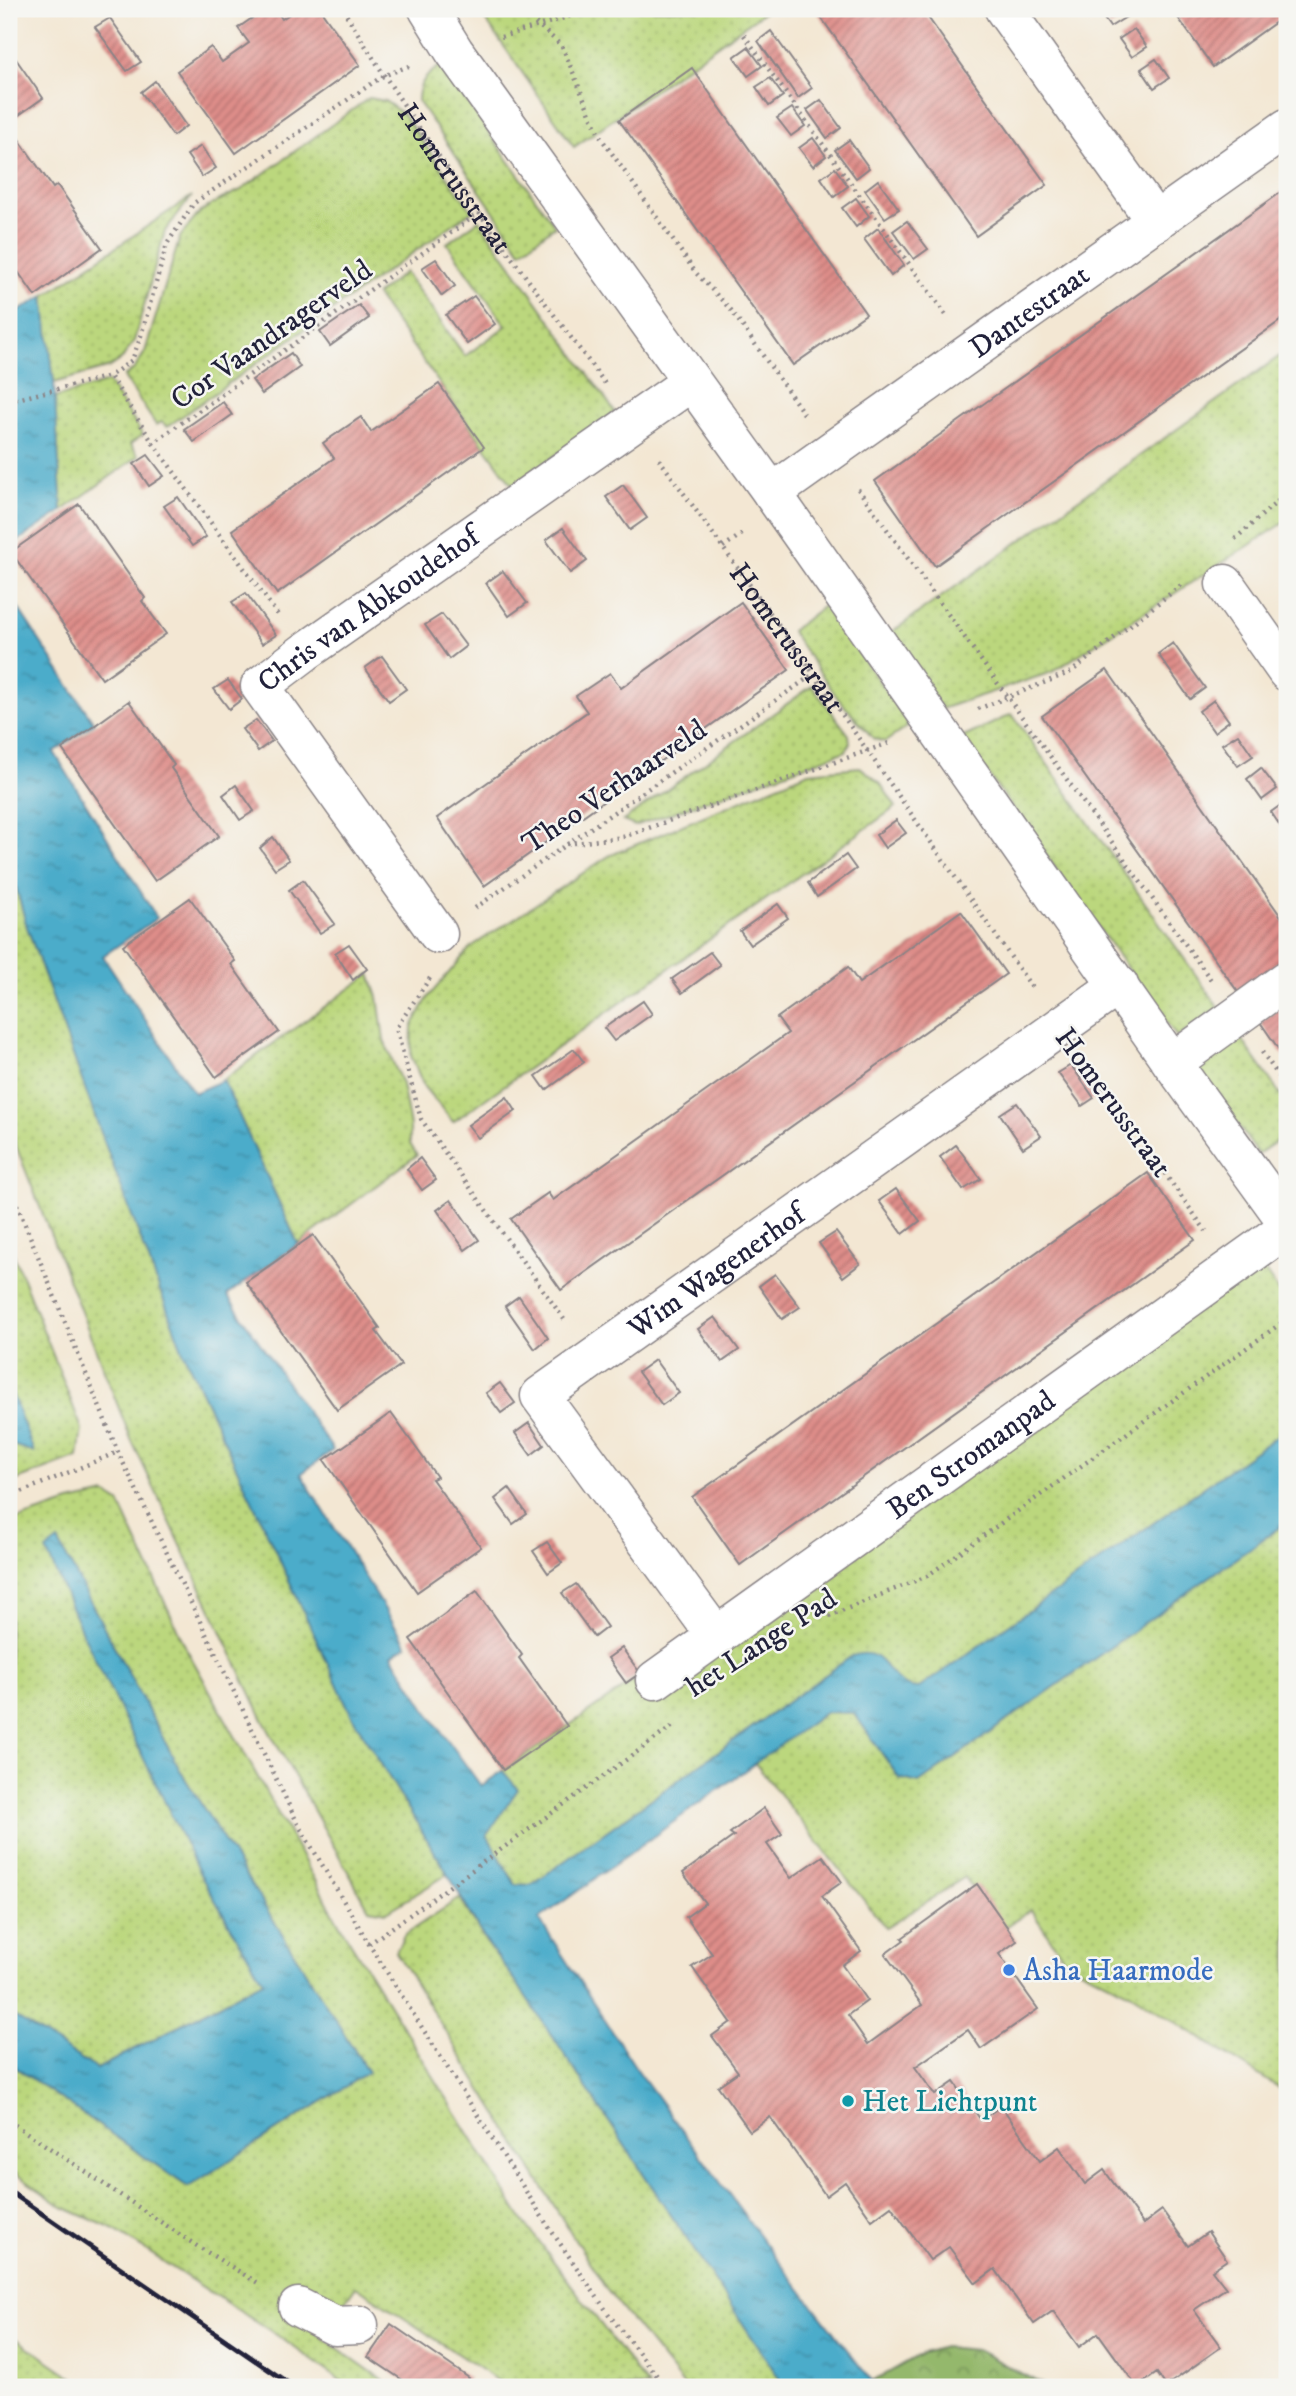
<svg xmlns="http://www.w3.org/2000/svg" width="1296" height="2396" font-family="'IM FELL DW Pica',serif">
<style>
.grass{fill:url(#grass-dots);stroke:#6e7c5c;stroke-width:2}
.forest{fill:url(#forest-crowns);stroke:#5b6d54;stroke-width:2}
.water{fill:url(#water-ripples);stroke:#366782;stroke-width:2}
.building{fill:url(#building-hatch)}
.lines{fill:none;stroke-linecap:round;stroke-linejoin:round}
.minor-casing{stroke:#8a8487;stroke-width:41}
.path{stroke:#8a8487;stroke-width:4.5;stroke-dasharray:2 5;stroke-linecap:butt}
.minor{stroke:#fff;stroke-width:38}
.rail{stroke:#22223b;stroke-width:5}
.shop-dot{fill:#3f7fe0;stroke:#f6f6f2;stroke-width:2.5}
.culture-dot{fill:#0f9aa8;stroke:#f6f6f2;stroke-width:2.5}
.labels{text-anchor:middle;stroke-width:5;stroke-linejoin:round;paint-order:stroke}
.street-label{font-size:30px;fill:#22223b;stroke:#f6f6f2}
.shop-label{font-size:30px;fill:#366cbe;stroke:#f6f6f2;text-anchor:start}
.culture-label{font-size:30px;fill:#0d838f;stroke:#f6f6f2;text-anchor:start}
</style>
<defs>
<pattern id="grass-dots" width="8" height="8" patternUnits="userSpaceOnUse" patternTransform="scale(1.75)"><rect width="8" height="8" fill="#bbd77d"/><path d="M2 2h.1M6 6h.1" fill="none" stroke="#a0b86d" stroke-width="1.8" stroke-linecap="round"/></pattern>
<pattern id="forest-crowns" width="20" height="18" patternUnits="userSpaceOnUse" patternTransform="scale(1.75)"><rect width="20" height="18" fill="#94b86c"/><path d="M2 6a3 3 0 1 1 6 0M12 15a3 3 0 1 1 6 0" fill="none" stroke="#78955a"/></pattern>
<pattern id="water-ripples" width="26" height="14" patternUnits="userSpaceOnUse" patternTransform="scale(1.75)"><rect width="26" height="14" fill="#4bacca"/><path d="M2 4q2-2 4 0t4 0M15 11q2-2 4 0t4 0" fill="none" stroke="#3e8ca5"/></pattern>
<pattern id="building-hatch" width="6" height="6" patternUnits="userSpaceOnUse" patternTransform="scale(1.75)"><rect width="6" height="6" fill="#de8d89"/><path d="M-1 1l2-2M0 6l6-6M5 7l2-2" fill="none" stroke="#b47371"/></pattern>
</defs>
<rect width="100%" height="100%" fill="#f6f6f2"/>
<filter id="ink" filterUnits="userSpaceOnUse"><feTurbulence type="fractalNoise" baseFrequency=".0143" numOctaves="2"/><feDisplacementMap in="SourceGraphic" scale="14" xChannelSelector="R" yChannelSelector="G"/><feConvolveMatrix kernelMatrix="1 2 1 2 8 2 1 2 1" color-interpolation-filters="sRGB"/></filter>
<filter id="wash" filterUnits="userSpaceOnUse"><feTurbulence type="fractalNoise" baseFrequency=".00686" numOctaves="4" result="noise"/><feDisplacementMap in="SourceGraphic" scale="28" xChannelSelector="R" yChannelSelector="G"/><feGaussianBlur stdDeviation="1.57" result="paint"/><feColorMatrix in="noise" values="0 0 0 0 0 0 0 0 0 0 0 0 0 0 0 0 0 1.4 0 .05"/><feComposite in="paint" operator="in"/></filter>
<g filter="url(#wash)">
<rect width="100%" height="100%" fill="#f3e7d3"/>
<g class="grass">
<polygon points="478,9 768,9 574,147"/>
<path d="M 441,65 L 555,226 L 521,251 L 418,101 C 418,82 427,75 441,65 Z"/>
<polygon points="369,98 385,101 403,114 472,211 167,427 162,422 156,425 124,377 135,368 145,352 180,237 200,212 216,202 241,190"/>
<polygon points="192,196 165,231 134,341 122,359 110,367 54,383 44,296"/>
<polygon points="479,220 615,412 513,486 376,295 405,272 465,356 506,326 447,243"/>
<polygon points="1287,351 1287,521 1052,672 941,709 889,634"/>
<polygon points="108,382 143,435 130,444 139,456 62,511 54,398"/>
<polygon points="825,605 910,725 885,742 874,739 839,700 791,631"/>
<polygon points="812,686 849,735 850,743 846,751 635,826 623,821"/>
<polygon points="1012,714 1219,1008 1177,1037 962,738"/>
<polygon points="860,767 880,783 896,807 453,1122 424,1087 411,1056 412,1026 429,996 471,947 609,856 809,772"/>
<polygon points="9,861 27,927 105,1144 184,1354 352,1716 448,1874 387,1912 369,1909 263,1720 131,1439 9,1128"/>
<polygon points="370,974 378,997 384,1040 402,1084 410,1126 410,1144 417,1155 298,1244 223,1080"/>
<polygon points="1241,1038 1287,1104 1287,1134 1258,1154 1198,1068"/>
<polygon points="9,1243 82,1429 78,1457 9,1483 9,1444 33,1451 9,1386"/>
<path d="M 1262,1267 L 1287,1303 L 1287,1429 L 919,1688 C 899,1687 895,1680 884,1664 L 852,1656 L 531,1885 L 515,1884 L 487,1835 L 481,1786 L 641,1676 Z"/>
<polygon points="106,1494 119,1502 186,1648 341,1927 521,2218 648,2387 507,2387 356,2286 336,2314 292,2316 393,2387 350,2387 278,2336 113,2229 63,2207 9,2169 9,2063 188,2187 368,2072 181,1772 58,1541 201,1876 263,1981 97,2069 9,2013 9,1522 70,1502"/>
<polygon points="1287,1522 1287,2093 1130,1993 1066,1962 1031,1910 1001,1930 965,1877 886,1928 754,1762 827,1712 854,1713 899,1778 919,1783"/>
<polygon points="460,1898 485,1941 515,1980 785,2387 685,2387 606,2289 396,1952 404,1935"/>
<polygon points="9,2334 87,2387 9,2387"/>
</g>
<polygon class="forest" points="943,2347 977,2350 1047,2387 876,2387 872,2382 923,2353"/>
<g class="water">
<polygon points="44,296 54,383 62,511 9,547 9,307 14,314"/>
<path d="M 9,594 L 94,723 L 54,752 L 157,918 L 103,956 L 194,1093 L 223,1080 L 298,1244 L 227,1295 L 333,1450 L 301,1474 L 407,1645 L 392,1655 L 431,1717 L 481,1786 L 503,1771 L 518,1789 L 487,1835 L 515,1884 L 531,1885 L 852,1656 C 890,1643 882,1687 919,1688 L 1287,1429 L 1287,1522 L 919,1783 L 899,1778 L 854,1713 L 826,1712 L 539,1919 L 636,2068 L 773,2254 L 876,2387 L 785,2387 L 515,1980 L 485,1940 L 448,1874 L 352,1716 L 184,1354 L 105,1144 L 27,927 L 9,861 Z"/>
<polygon points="9,1386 34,1452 9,1444"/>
<polygon points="58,1541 181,1772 368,2072 188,2187 9,2063 9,2013 97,2069 263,1981 201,1876 82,1632 46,1550"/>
</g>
<g id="blocks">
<g class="building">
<polygon points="265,9 275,9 282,19 297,9 320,9 360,65 236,153 177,71 211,47 222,62 249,43 238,28"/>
<polygon points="815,9 922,9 1047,185 976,236"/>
<polygon points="1097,9 1119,9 1126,17 1110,27"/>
<polygon points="1172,9 1281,9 1286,15 1213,67"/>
<polygon points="110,18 141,62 127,71 95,27"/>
<polygon points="1134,29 1147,47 1132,57 1119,39"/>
<polygon points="771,31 812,88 798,98 758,41"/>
<polygon points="748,47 762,66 748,76 734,57"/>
<polygon points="9,49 43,98 9,122"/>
<polygon points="1156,59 1169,78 1154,88 1141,69"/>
<polygon points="692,68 866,314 793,365 619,120"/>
<polygon points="770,78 783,96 769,106 756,87"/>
<polygon points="155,81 186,126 173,136 141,92"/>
<polygon points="821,100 841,128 827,138 807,110"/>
<polygon points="792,108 805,126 791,136 777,118"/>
<polygon points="9,125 53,188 57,185 102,248 35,296 9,259"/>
<polygon points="813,138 826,156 813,166 799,148"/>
<polygon points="849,140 869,168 856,178 835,150"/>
<polygon points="201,146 216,168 202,177 187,155"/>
<polygon points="835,168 848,186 834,197 821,178"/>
<polygon points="878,180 899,209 885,218 865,190"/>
<polygon points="1287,188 1287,316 935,566 875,481"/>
<polygon points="856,198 869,216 856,227 842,208"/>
<polygon points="907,221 928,249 914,259 893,231"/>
<polygon points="878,228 904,265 891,276 864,239"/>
<polygon points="436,259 455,286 442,296 422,268"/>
<polygon points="474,296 495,324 467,344 446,315"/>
<polygon points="359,305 369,318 330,346 320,332"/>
<polygon points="291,353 300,367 262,394 252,380"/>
<polygon points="439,384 484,447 277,594 232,530 334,458 323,443 361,417 371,432"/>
<polygon points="223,402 232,415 194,442 184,429"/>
<polygon points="148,455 164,476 149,486 134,464"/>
<polygon points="623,485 647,518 630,530 606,497"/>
<polygon points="178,497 206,537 192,546 164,506"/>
<polygon points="79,504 145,598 142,601 166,634 102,679 11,552"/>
<polygon points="563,528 587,561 570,573 546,540"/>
<polygon points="503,571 527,603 509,616 486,583"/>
<polygon points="246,593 276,635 262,644 232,602"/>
<polygon points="741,602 789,670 484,886 437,818 587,712 576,696 610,673 621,688"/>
<polygon points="442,614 466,646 449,659 425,625"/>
<polygon points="1173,643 1205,688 1190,699 1158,654"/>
<polygon points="382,656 406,689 389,701 365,668"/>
<polygon points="1107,670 1287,925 1287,957 1238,992 1042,716"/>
<polygon points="228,680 242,699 229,709 214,689"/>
<polygon points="1214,700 1229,721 1214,732 1199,711"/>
<polygon points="129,701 174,765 171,768 219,836 155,881 62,749"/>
<polygon points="256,720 272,741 258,751 242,729"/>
<polygon points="1238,734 1253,756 1238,766 1222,744"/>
<polygon points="1261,768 1277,789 1262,800 1247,779"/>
<polygon points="236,785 254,811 240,820 223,795"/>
<polygon points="1285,802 1287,804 1287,836 1271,812"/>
<polygon points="896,820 906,833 885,848 876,835"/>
<polygon points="273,837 289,860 275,869 260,848"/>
<polygon points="846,855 856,869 817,897 808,883"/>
<polygon points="303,880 335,924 320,933 289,890"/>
<polygon points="190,898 235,961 231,964 279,1032 216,1077 123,945"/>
<polygon points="778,904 788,918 750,945 740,931"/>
<polygon points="961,911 1006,974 561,1290 511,1219 548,1193 553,1200 788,1033 777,1018 848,967 859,983"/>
<polygon points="349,944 367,969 353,980 335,953"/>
<polygon points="710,952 720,965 682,993 672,979"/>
<polygon points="643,1001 652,1014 614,1041 604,1028"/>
<polygon points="1287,1002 1287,1061 1260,1022"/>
<polygon points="574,1049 584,1062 546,1090 536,1076"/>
<polygon points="1071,1065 1094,1098 1082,1106 1058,1073"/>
<polygon points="507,1097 516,1111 478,1138 468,1125"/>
<polygon points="1017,1103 1041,1136 1023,1148 1000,1114"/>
<polygon points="956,1145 981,1179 963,1190 940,1157"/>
<polygon points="420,1158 436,1180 422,1190 407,1169"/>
<polygon points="1148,1173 1195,1240 740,1565 692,1497"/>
<polygon points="896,1189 920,1221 903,1234 879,1201"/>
<polygon points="451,1200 479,1240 465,1250 437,1210"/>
<polygon points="836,1232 860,1264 843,1277 819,1243"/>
<polygon points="313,1235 380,1328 376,1331 401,1365 337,1410 246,1282"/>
<polygon points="775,1274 800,1307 782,1319 759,1286"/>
<polygon points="519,1296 548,1338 535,1349 505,1306"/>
<polygon points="715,1317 739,1350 722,1362 698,1329"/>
<polygon points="655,1360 679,1393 662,1405 638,1372"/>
<polygon points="500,1383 515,1403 501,1413 486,1393"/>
<polygon points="391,1413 437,1477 432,1479 481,1547 417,1592 324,1460"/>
<polygon points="529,1423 544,1445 531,1455 515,1433"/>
<polygon points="509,1488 527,1514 513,1524 495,1499"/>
<polygon points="547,1542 562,1563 548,1573 533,1551"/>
<polygon points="576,1584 607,1627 594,1637 562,1593"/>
<polygon points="477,1591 522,1655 519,1658 567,1726 503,1770 410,1639"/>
<polygon points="622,1648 640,1673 626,1683 608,1658"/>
<polygon points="764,1808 782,1834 767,1844 791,1878 823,1856 842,1882 822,1896 861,1951 842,1965 867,2001 848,2015 868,2044 922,2005 885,1954 904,1940 902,1938 977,1884 1017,1941 999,1954 1038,2009 981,2049 968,2030 915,2067 935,2095 954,2082 981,2120 1001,2106 1040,2161 1059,2147 1085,2184 1104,2170 1143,2224 1162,2210 1188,2246 1208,2232 1227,2260 1212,2270 1226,2288 1194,2310 1221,2347 1166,2386 1157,2373 1137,2387 1098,2333 1079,2347 1053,2311 1034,2324 995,2269 976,2283 949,2247 930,2260 891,2206 872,2220 845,2182 826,2196 770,2117 750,2131 718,2086 738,2072 712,2036 731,2022 692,1967 712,1954 686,1917 705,1903 683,1873 734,1836 730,1833"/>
<polygon points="391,2324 469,2378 463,2387 413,2387 368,2357"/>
</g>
</g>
</g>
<g filter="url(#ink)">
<use href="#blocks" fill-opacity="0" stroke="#8a8487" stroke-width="2"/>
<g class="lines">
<defs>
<g id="minor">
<polyline points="428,9 454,51 772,493 1172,1063 1287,1222"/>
<polyline points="1004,9 1156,222"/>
<path id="s3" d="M 772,493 L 1287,128"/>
<polyline points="1225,584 1287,672"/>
<path id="s4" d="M 438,934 L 260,686 L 305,652 L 691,382"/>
<polyline points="1172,1063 1287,980"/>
<path id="s5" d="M 705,1621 L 540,1396 L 1119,985"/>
<path id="s6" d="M 655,1680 L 1287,1228"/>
<polyline points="298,2307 335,2326 359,2325"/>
</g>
</defs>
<use href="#minor" class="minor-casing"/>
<g class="path">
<path id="s1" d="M 343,9 C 422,141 516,263 607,386"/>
<polyline points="520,9 562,46 599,135 696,273 731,310 804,414"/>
<polyline points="744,35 946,315"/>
<polyline points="501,37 578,14 580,9"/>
<polyline points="409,66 383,76 194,203 167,244 141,336 132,360 110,376 153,443 479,213"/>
<polyline points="9,401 110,376"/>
<polyline points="153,443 278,615"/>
<path id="s2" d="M 659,459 L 814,674 L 1033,989"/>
<polyline points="858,489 1211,980"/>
<polyline points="1235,539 1287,493"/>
<polyline points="723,547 745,532"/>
<polyline points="978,709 1071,672 1181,585"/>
<polyline points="567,844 623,837 892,742"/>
<polyline points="475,908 814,674"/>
<polyline points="430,978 396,1028 421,1119 566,1322"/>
<polyline points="1262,1052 1287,1088"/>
<polyline points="1087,1065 1206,1231"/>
<polyline points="9,1185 118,1452 298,1824 369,1944 546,2223 610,2316 666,2387"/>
<polyline points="9,1497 118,1452"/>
<polyline points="829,1616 927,1576 1287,1319"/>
<polyline points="369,1944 676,1724"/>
<polyline points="9,2121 197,2246 258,2283"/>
</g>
<use href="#minor" class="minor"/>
<polyline class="rail" points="9,2191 294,2387"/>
</g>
</g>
<circle class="shop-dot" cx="1009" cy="1970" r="7"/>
<circle class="culture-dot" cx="848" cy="2101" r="7"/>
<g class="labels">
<g class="street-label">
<text dy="10" stroke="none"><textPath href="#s1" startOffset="203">Homerusstraat</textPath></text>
<text dy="10" stroke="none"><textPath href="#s3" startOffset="315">Dantestraat</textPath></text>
<text transform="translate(271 334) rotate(-35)" y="10">Cor Vaandragerveld</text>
<text dy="10" stroke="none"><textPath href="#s4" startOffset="438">Chris van Abkoudehof</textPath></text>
<text dy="10" stroke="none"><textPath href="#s2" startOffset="220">Homerusstraat</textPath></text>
<text transform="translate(614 786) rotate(-34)" y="10">Theo Verhaarveld</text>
<text transform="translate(1114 1102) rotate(54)" y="10">Homerusstraat</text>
<text dy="10" stroke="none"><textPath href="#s5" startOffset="495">Wim Wagenerhof</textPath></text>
<text dy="10" stroke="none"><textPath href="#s6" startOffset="388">Ben Stromanpad</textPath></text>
<text transform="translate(761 1642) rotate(-33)" y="10">het Lange Pad</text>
</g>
<g class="shop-label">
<text x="1023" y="1980">Asha Haarmode</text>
</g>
<g class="culture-label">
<text x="862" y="2111">Het Lichtpunt</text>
</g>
</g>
<rect width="1296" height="2396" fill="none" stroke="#f6f6f2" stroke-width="35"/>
</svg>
